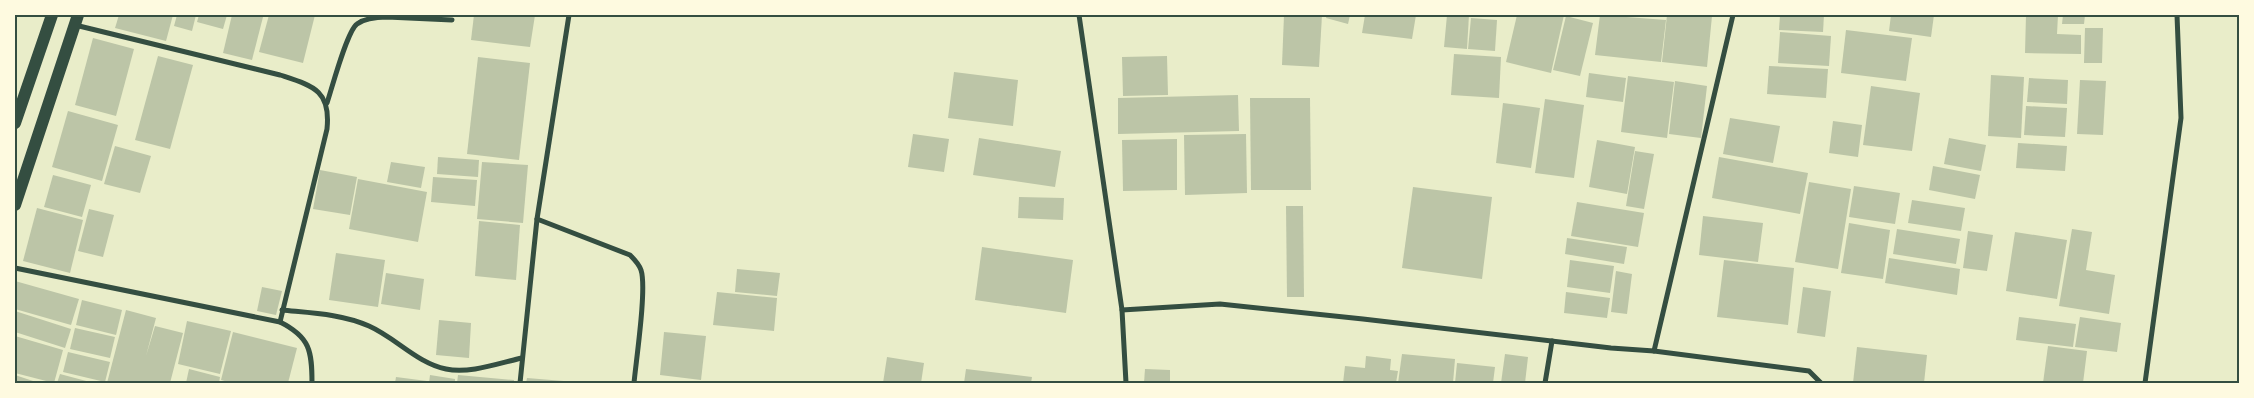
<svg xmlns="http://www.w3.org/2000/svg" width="2254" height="398" font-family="'Sofia Sans Condensed',sans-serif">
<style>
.building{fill:#bcc5a7}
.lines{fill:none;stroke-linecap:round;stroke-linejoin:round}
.minor{stroke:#344e41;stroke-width:5}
.primary{stroke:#344e41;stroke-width:12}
.neatline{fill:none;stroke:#344e41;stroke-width:2}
</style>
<rect width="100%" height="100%" fill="#e9edc9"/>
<g class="building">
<polygon points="119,15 173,15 166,41 115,28"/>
<polygon points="177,15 196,15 192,31 174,26"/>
<polygon points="199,15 227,15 223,29 197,22"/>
<polygon points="232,15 263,17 252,60 223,53"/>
<polygon points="269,15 315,15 303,63 259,52"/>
<polygon points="474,15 535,15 530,47 471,40"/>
<polygon points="1284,15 1322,15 1319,67 1282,65"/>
<polygon points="1327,15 1350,15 1348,24 1326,18"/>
<polygon points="1365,15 1416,15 1412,39 1362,33"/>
<polygon points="1447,15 1469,15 1467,49 1444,47"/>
<polygon points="1517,15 1564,15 1551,73 1506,62"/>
<polygon points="1600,15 1666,20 1661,62 1595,55"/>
<polygon points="1667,15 1712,16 1707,67 1662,62"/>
<polygon points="1780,15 1824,15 1823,32 1779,30"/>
<polygon points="1891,15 1934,15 1931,37 1889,31"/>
<polygon points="2026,15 2058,15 2057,34 2081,35 2081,54 2025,53"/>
<polygon points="2063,15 2085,15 2084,24 2062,24"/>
<polygon points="1566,16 1593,23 1580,76 1553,70"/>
<polygon points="1471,18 1497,20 1495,51 1468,49"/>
<polygon points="2085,28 2103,28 2102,63 2084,63"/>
<polygon points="1846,30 1912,38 1906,81 1841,73"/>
<polygon points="1780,32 1831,36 1829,66 1778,63"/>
<polygon points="93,38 134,49 116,116 75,105"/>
<polygon points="1454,54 1501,57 1499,98 1451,95"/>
<polygon points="158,56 193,65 170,149 135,140"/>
<polygon points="1167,56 1168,95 1123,96 1122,57"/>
<polygon points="478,57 530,63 519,160 467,154"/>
<polygon points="1769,66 1828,69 1826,98 1767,94"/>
<polygon points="954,72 1018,80 1013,126 948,118"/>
<polygon points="1589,73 1626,78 1623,102 1586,97"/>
<polygon points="1991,75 2024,77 2021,138 1988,136"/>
<polygon points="1628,76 1674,82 1667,138 1621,132"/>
<polygon points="2029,78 2068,80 2067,104 2027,102"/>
<polygon points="2080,80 2106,81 2103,135 2077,134"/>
<polygon points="1675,81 1707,86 1701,138 1669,134"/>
<polygon points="1871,86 1920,93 1912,151 1863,145"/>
<polygon points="1238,95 1239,131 1118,134 1118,98"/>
<polygon points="1250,98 1310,98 1311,190 1251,190"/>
<polygon points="1545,99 1584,105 1574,178 1535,173"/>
<polygon points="1503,103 1540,108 1531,168 1496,163"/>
<polygon points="2026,106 2067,108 2065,137 2024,135"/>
<polygon points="68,111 118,125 102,181 52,167"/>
<polygon points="1730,118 1780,126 1773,163 1723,154"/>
<polygon points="1833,121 1862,125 1858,157 1829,153"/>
<polygon points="913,134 949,139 944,172 908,167"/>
<polygon points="1246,134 1247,193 1185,195 1184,135"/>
<polygon points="979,138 1061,151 1055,187 973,175"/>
<polygon points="1949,138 1986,145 1981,171 1944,164"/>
<polygon points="1177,139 1177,190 1123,191 1122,140"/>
<polygon points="1597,140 1635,147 1627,194 1589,187"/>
<polygon points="2018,143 2067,146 2065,171 2016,168"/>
<polygon points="115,146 151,156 140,193 104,184"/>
<polygon points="1635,151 1654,154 1644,209 1626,206"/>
<polygon points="438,157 479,160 478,177 437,174"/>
<polygon points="1719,157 1808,173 1800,214 1712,198"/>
<polygon points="391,162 425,167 421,188 387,182"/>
<polygon points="482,162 528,165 523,223 477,219"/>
<polygon points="1933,166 1980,175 1975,199 1929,190"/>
<polygon points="320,170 357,177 350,215 313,209"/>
<polygon points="53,175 91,185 82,217 44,207"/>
<polygon points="433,177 477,180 475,206 431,202"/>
<polygon points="358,179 427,192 418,242 349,229"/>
<polygon points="1809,182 1851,189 1838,269 1795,262"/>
<polygon points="1854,186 1900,193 1895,224 1849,217"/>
<polygon points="1413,187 1492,197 1482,279 1402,268"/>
<polygon points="1019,197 1064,198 1063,220 1018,218"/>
<polygon points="1912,200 1965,208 1961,231 1908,223"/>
<polygon points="1577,202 1644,213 1638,247 1571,236"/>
<polygon points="1286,206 1303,206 1304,297 1287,297"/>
<polygon points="37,208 83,220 70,273 23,261"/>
<polygon points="89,209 114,215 103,257 78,251"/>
<polygon points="1703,216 1763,223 1758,262 1699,255"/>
<polygon points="479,221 520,225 516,280 475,276"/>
<polygon points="1849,223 1890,230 1883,279 1841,273"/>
<polygon points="1897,229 1960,239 1956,264 1893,254"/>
<polygon points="2072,229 2092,232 2086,270 2115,275 2109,314 2059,306"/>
<polygon points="1968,231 1993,235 1987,271 1963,268"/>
<polygon points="2015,232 2067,240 2057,299 2006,291"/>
<polygon points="1567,238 1627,247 1624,264 1565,254"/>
<polygon points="982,247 1073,260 1066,313 975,300"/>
<polygon points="336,253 385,260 378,307 329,300"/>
<polygon points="1889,258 1960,269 1957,295 1885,283"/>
<polygon points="1570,260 1614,266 1610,293 1567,287"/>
<polygon points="1724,260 1794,268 1788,325 1717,317"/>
<polygon points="737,269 780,273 777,296 735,292"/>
<polygon points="1616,271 1632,274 1627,314 1611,312"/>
<polygon points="386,273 424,279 420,310 381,304"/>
<polygon points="15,281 79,299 71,325 15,309"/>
<polygon points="262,287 282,291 276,315 257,311"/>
<polygon points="1803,287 1831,291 1825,337 1797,333"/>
<polygon points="717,292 777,298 774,331 713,325"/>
<polygon points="1566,292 1610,298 1607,318 1564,313"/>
<polygon points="82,300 122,310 116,335 76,325"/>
<polygon points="126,310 156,318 146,356 155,326 183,333 170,383 107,383"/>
<polygon points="15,311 71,329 65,348 15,332"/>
<polygon points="2019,317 2076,324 2073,347 2016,340"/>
<polygon points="2080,317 2121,323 2117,352 2075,347"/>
<polygon points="439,320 471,323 469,358 436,355"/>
<polygon points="187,321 231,331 220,374 178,364"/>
<polygon points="75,328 115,337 110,358 70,349"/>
<polygon points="233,332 297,348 288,383 232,383 221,380"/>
<polygon points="664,332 706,336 701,380 660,375"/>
<polygon points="15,336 63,350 54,383 15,373"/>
<polygon points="2048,346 2087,351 2083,383 2043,383"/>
<polygon points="1857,347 1927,355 1924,383 1853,383"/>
<polygon points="68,352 110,362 105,382 63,372"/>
<polygon points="1402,354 1455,359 1453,383 1398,383"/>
<polygon points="1505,354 1528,357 1525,383 1501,383"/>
<polygon points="1366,356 1391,359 1390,370 1398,371 1396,383 1343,383 1345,366 1365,368"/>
<polygon points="887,357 924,363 921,383 883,383"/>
<polygon points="1457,363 1495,367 1493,383 1455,383"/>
<polygon points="189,369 220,377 219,383 186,383"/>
<polygon points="966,369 1032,377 1031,383 964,383"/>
<polygon points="1145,369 1170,370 1170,383 1144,383"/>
<polygon points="60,374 90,382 90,383 57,383"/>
<polygon points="15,375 39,383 15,383"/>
<polygon points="430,375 455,379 455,383 429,383"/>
<polygon points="458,375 514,380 514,383 457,383"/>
<polygon points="396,377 427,381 427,383 395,383"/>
<polygon points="527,378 576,382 576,383 526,383"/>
</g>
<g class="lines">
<g class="minor">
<polyline points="1079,15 1122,310 1126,383"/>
<path d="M 75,25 L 280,75 C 313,86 331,90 327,129 L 280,322"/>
<path d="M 327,103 C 332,88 347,31 357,24 C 365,18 377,17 387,17 L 452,20"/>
<path d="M 537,219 L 630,255 C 635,260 639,264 641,270 C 647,288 636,361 634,383"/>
<path d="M 15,268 L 280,322 C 310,337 312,351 312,383"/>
<path d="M 282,310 C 312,313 342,314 369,326 C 396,338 417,363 446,369 C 470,374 499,363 522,358"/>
<polyline points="1122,310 1220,304 1363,319 1611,348 1654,351 1809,371 1821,383"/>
<polyline points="1654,351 1733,15"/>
<polyline points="520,383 537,219 569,15"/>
<polyline points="1545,383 1552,341"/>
<polyline points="2145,383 2181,118 2177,15"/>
</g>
<g class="primary">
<polyline points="15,123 52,15"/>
<polyline points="15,205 78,15"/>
</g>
</g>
<rect width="2254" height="398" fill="none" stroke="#fefae0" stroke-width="32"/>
<rect x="16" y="16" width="2222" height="366" class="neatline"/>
</svg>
